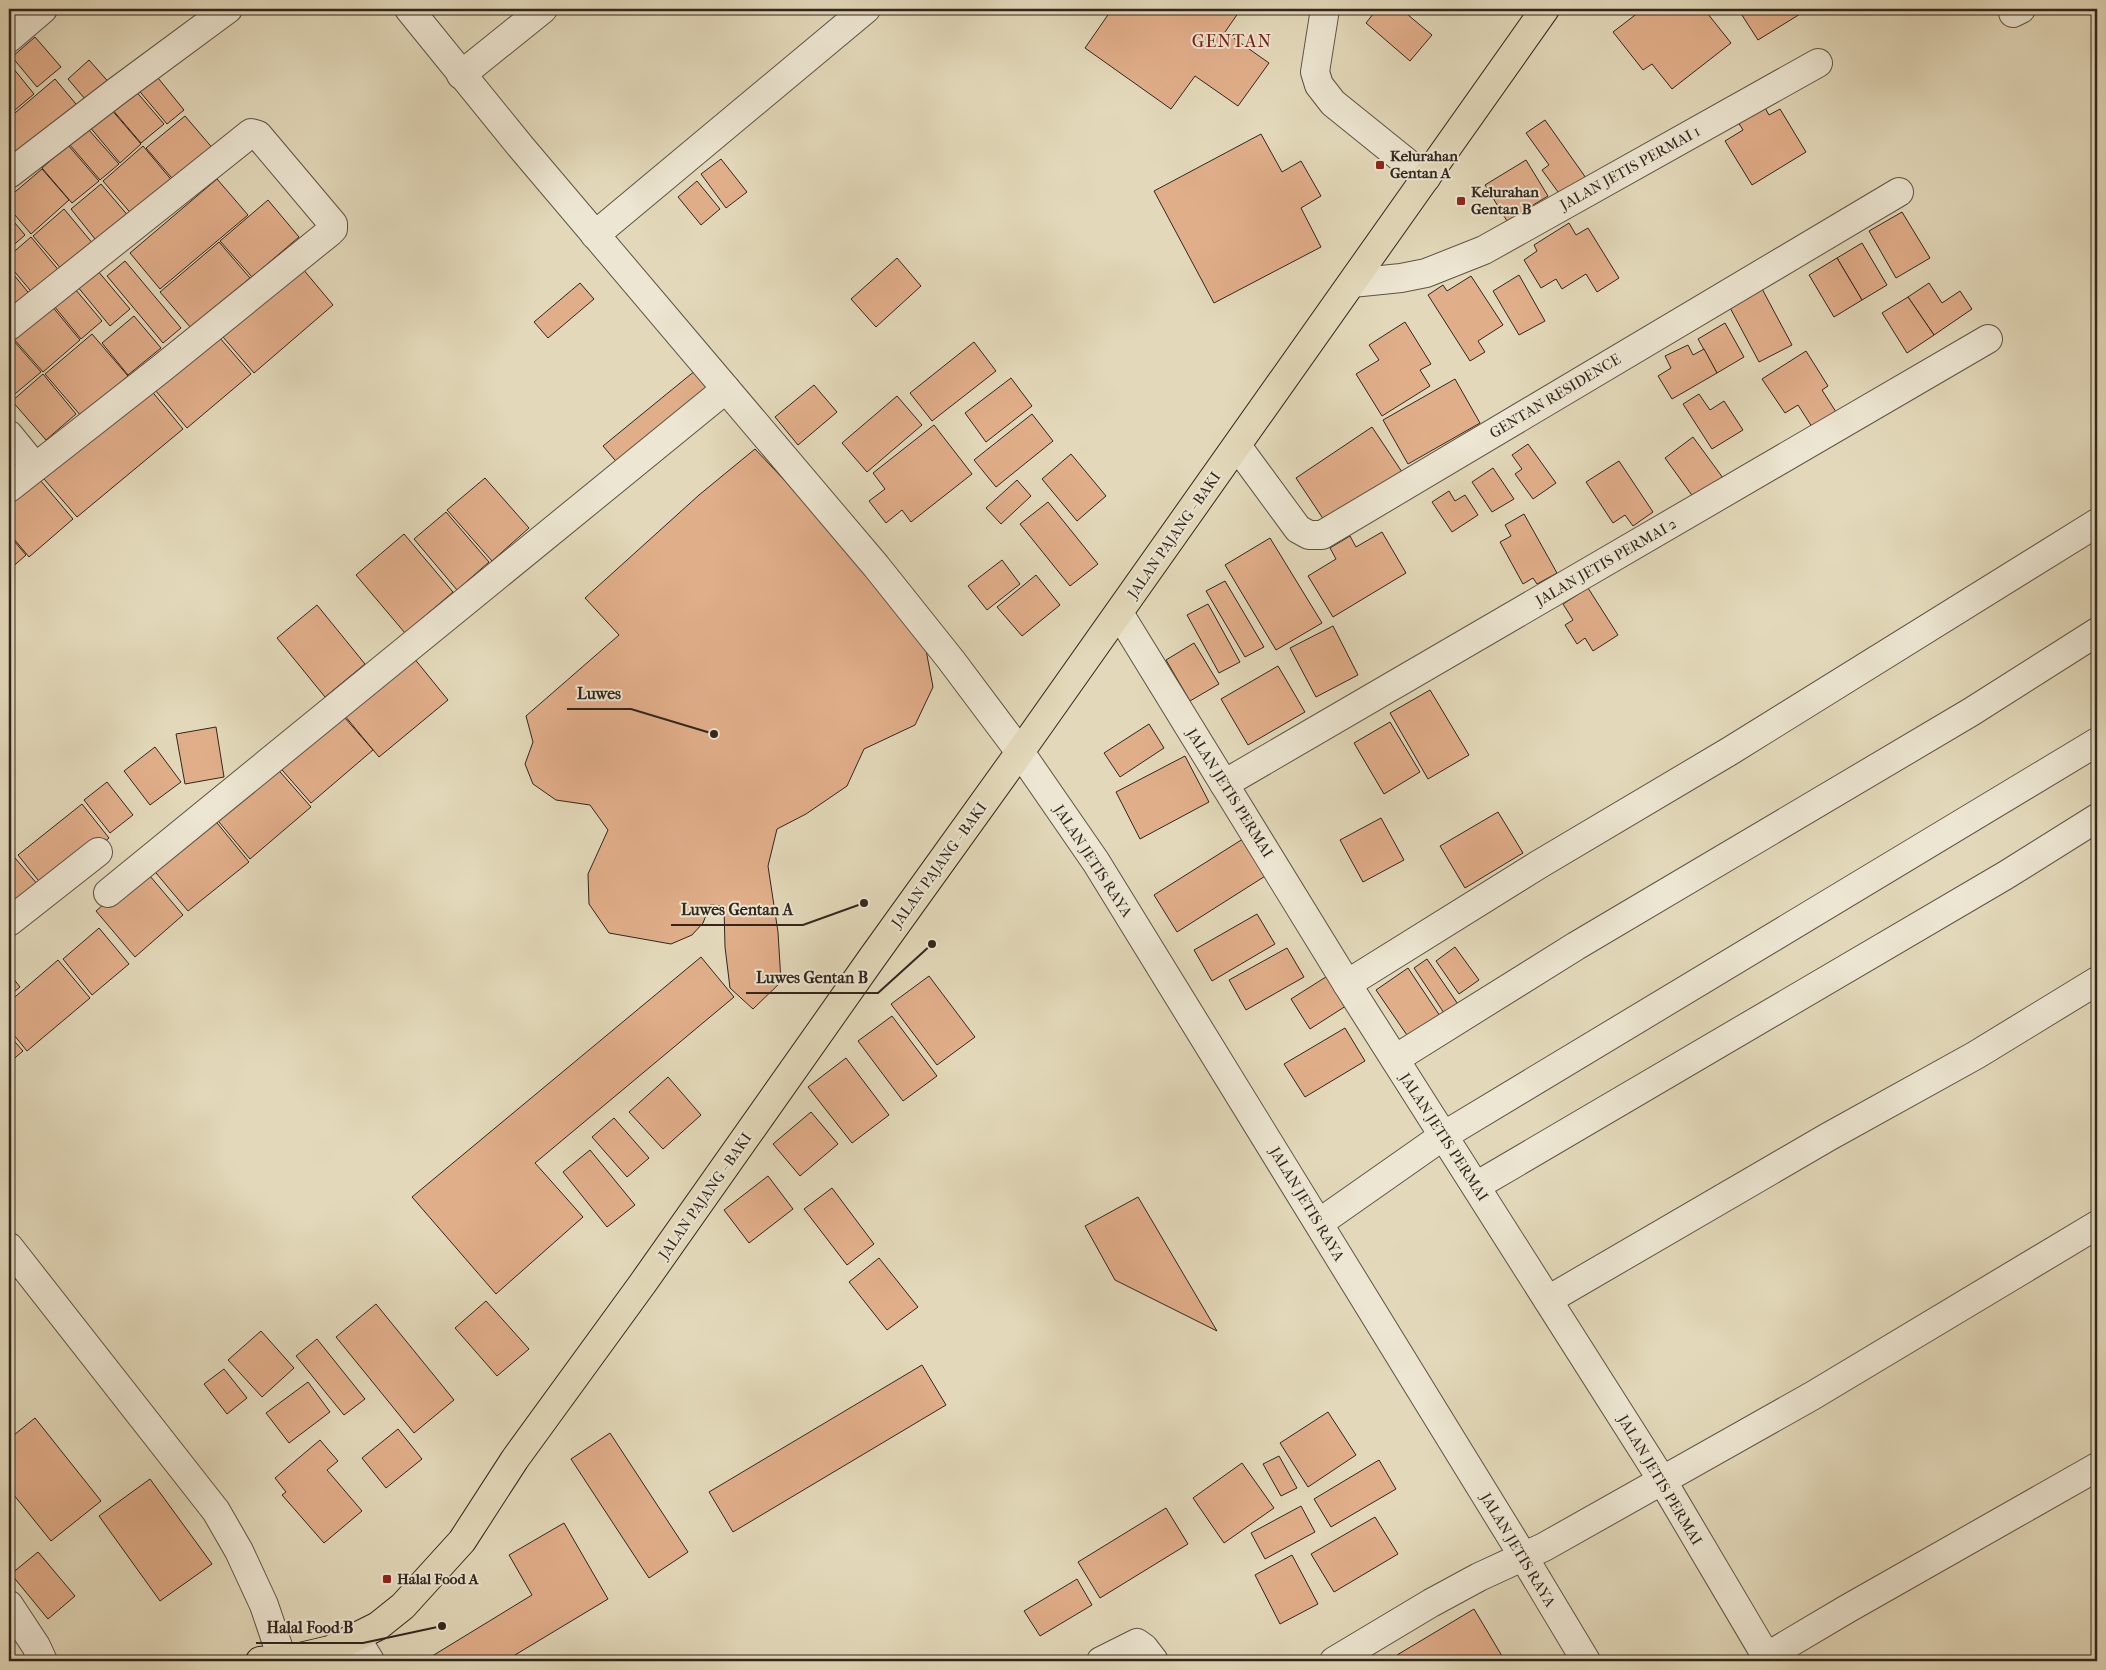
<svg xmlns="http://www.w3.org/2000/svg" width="2106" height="1670" font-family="'IM FELL French Canon',serif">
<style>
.building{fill:#e1ae8a;stroke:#32261d}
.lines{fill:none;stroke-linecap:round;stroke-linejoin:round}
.minor-casing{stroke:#5e5344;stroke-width:30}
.major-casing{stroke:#32261d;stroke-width:30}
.minor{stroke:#ede6d2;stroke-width:28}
.major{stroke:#e3d9ba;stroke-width:28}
.poi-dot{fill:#8f2418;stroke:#ede6d2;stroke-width:2}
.labels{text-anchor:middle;stroke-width:4;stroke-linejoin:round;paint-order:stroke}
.poi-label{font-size:15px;font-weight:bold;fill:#32261d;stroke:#ede6d2;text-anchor:start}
.street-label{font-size:15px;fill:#32261d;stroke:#ede6d2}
.quarter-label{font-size:18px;letter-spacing:1px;fill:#7a1f14;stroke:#ede6d2}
.leader{fill:none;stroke:#32261d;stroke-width:2}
.callout-dot{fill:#32261d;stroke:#ede6d2;stroke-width:2}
.callout-label{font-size:16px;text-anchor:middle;font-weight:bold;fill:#32261d;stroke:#ede6d2;stroke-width:4;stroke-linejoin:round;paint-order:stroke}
</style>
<rect width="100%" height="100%" fill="#e3d9ba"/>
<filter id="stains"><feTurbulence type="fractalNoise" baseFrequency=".004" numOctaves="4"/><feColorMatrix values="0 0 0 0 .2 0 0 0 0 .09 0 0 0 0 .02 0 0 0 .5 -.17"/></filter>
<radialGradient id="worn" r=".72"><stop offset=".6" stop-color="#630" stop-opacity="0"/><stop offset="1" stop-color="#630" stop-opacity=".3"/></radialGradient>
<g class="building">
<polygon points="1112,9 1241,9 1225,32 1269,63 1238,106 1195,76 1171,109 1085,48"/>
<polygon points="1377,9 1401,9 1432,35 1410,61 1366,23"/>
<polygon points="1643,9 1704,9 1731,43 1672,89 1652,64 1643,70 1613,32"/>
<polygon points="1738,9 1803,9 1805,11 1758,40"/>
<polygon points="35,37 61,67 37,87 12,57"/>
<polygon points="89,60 113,87 91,106 68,79"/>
<polygon points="9,63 34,94 9,115"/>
<polygon points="154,73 184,110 167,124 136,87"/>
<polygon points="55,79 81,110 22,160 9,145 9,118"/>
<polygon points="134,89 164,124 141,143 111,108"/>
<polygon points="1764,106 1769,115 1780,109 1806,152 1752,185 1725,141 1743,130 1738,122"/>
<polygon points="110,108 141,144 120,163 89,126"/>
<polygon points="185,116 215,151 177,184 146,148"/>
<polygon points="1545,120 1586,178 1561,196 1542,170 1549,165 1526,133"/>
<polygon points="88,129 119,164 100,180 70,145"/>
<polygon points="1261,134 1282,172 1301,161 1321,196 1301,208 1321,247 1214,303 1154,191"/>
<polygon points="68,145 99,181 72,203 42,168"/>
<polygon points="143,146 174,183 134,217 103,181"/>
<polygon points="721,159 747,192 726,208 701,174"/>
<polygon points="1526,160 1548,196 1507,221 1485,185"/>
<polygon points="42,169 69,200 31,234 9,208 9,197"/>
<polygon points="217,179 248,215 160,289 130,253"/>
<polygon points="697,181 720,209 701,225 678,197"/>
<polygon points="101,184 130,218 99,244 71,209"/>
<polygon points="268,200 299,237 252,277 220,241"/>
<polygon points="64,209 94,245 63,271 33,236"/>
<polygon points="1902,212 1930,258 1896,278 1869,231"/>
<polygon points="9,216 25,235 9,249"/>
<polygon points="1569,223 1576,235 1588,228 1619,278 1597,292 1586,274 1562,289 1556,279 1541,288 1524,260 1537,251 1534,245"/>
<polygon points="31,237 61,273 35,296 9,265 9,256"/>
<polygon points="219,242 250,278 191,328 160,292"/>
<polygon points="1862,243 1887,285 1862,300 1837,258"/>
<polygon points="897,258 921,286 876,327 851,299"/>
<polygon points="1837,258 1862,300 1834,317 1809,275"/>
<polygon points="125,261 181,328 163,343 107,276"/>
<polygon points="297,262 333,305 254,373 217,330"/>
<polygon points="9,269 32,297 9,317"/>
<polygon points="97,270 130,309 110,326 77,286"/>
<polygon points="1519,275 1545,321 1519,335 1493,291"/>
<polygon points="1471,276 1503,325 1478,341 1485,352 1470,361 1428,295 1443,285 1447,291"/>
<polygon points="580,283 594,299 548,338 534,322"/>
<polygon points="1929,283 1942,303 1960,291 1972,309 1934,335 1908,297"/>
<polygon points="1761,287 1792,345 1759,362 1728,304"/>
<polygon points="75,289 102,321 81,339 54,306"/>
<polygon points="1908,297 1934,335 1907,353 1882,313"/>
<polygon points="51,305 80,340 43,372 13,338"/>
<polygon points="134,316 161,348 128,375 102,343"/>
<polygon points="1405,322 1431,364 1420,370 1430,386 1382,416 1356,374 1379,360 1369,345"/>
<polygon points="1725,323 1744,357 1717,373 1698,339"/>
<polygon points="213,330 251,374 187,428 150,384"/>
<polygon points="92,334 128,376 81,416 45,374"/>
<polygon points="13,340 41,372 9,399 9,344"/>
<polygon points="974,342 996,371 932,421 910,393"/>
<polygon points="1688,345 1693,355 1704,349 1717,373 1672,399 1658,376 1671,368 1665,356"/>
<polygon points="1806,351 1828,386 1822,390 1838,415 1814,430 1798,405 1785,413 1762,379"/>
<polygon points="696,370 712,391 620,466 603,446"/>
<polygon points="43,374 76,414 46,440 12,401"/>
<polygon points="1011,378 1032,406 986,442 965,413"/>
<polygon points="1455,379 1480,423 1408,464 1383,420"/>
<polygon points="145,383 183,429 77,517 38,472"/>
<polygon points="814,385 837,412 798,445 775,417"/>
<polygon points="1699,394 1710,410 1724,401 1743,430 1712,449 1683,404"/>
<polygon points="897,396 922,425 867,472 842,443"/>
<polygon points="1032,414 1053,441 996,487 974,460"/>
<polygon points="934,425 972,474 911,522 902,510 886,523 869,501 885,489 873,473"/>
<polygon points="1372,427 1402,472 1326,523 1296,478"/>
<polygon points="1693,437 1723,478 1694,498 1665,458"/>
<polygon points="1528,444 1556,483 1533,499 1515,474 1522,469 1512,455"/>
<polygon points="755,449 837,536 923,634 933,687 915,725 864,749 847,786 806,814 777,829 768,866 778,932 781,982 753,1009 730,988 725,947 724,906 710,905 703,923 692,935 671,944 609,933 589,904 588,874 608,830 590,805 556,800 533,784 525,764 533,742 526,716 619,635 585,598 699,495"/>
<polygon points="1071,454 1106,496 1077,521 1042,479"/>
<polygon points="9,457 15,464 9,469"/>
<polygon points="1619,461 1653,512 1633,526 1625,515 1613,523 1586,482"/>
<polygon points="1493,468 1514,499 1492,512 1472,482"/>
<polygon points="35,474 73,519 29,557 9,533 9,497"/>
<polygon points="485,478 529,528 492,561 447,510"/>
<polygon points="1017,480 1031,496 1001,524 986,508"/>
<polygon points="1449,491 1455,501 1465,495 1478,515 1452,532 1432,502"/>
<polygon points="1048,502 1098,564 1070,586 1020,524"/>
<polygon points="446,512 489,562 457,590 414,539"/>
<polygon points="1524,514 1557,573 1537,584 1533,578 1523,584 1500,542 1511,536 1505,525"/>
<polygon points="1382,532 1406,573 1333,617 1308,576 1336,559 1330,548 1350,536 1356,547"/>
<polygon points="404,534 453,592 405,633 356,575"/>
<polygon points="9,535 26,555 9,570"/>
<polygon points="1270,538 1322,623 1276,650 1225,565"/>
<polygon points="1002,560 1020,584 987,610 968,586"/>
<polygon points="1036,575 1060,605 1022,636 997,607"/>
<polygon points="1225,581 1264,647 1245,657 1206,591"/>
<polygon points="1588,588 1618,635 1593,651 1585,638 1577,644 1565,625 1573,620 1563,604"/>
<polygon points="1208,604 1240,662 1219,673 1187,615"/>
<polygon points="317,605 365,664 325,697 277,638"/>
<polygon points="1333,626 1358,675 1316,697 1290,648"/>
<polygon points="1194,643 1219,684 1190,701 1166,660"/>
<polygon points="409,652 448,700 379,757 340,710"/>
<polygon points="1278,666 1305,712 1248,745 1221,699"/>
<polygon points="1430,690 1469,755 1428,779 1390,713"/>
<polygon points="338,710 373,750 311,803 276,763"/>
<polygon points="1390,722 1420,772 1384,794 1354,743"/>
<polygon points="1149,724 1164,748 1120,777 1104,753"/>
<polygon points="216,727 224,777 185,784 176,734"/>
<polygon points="155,747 181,782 150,805 124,771"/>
<polygon points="1185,756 1209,802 1140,839 1116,792"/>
<polygon points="274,765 311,807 250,859 214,816"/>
<polygon points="107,782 133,815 110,833 84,800"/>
<polygon points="82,804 109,838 46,890 18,855"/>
<polygon points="1498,812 1523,853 1465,888 1440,846"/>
<polygon points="213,818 249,862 188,911 151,867"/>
<polygon points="1381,818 1404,860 1363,882 1340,840"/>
<polygon points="1246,837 1270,873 1177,932 1154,895"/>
<polygon points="15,858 44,892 9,921 9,863"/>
<polygon points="144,869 183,915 135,957 96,911"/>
<polygon points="1257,914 1275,944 1212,981 1194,950"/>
<polygon points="99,928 129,964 92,995 63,959"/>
<polygon points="1455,947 1479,980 1459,994 1436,961"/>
<polygon points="1287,948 1304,977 1246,1010 1229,980"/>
<polygon points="701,957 734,997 535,1163 583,1217 496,1294 412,1197"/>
<polygon points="1427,959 1462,1010 1448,1019 1414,968"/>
<polygon points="58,960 90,998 27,1051 9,1029 9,1002"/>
<polygon points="1408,968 1440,1016 1409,1038 1376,990"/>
<polygon points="9,973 20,987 9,996"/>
<polygon points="1329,975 1349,1004 1310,1029 1291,999"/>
<polygon points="929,976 975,1037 937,1065 891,1004"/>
<polygon points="892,1016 937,1076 903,1101 858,1041"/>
<polygon points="1345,1028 1365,1061 1305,1097 1284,1064"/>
<polygon points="9,1035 23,1051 9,1063"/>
<polygon points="846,1058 889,1115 852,1143 808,1087"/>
<polygon points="668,1077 701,1115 663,1149 629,1112"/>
<polygon points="811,1112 838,1144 800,1176 773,1144"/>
<polygon points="614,1118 649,1158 627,1177 592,1137"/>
<polygon points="590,1150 635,1205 607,1227 563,1172"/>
<polygon points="768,1176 793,1209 749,1243 724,1210"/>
<polygon points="832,1188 874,1244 847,1265 804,1209"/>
<polygon points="1138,1197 1217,1331 1115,1280 1085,1226"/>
<polygon points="879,1258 918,1307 887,1330 849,1282"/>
<polygon points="9,1270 16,1279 9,1285"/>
<polygon points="486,1301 529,1349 497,1376 455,1328"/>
<polygon points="376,1304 454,1400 414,1433 336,1337"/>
<polygon points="261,1331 294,1368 262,1397 228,1360"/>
<polygon points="317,1339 365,1399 344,1415 296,1356"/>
<polygon points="922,1365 946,1405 733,1532 709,1492"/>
<polygon points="224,1369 247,1398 227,1414 204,1384"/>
<polygon points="308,1382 330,1412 289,1443 266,1413"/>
<polygon points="1328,1412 1356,1455 1308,1487 1280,1443"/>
<polygon points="35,1418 101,1501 51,1541 9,1489 9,1439"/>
<polygon points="398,1429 422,1459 386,1488 362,1458"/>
<polygon points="610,1433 688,1552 649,1578 571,1459"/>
<polygon points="320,1440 338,1461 327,1470 362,1511 324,1543 282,1495 286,1492 275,1478"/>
<polygon points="1279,1456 1297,1488 1281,1496 1263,1464"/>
<polygon points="1379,1460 1396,1489 1331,1527 1314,1499"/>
<polygon points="1242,1463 1274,1508 1224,1543 1193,1498"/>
<polygon points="150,1479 212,1564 160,1601 99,1516"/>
<polygon points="1301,1506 1315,1532 1265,1559 1251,1533"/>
<polygon points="1166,1508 1188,1544 1100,1598 1078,1562"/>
<polygon points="1375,1517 1398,1554 1334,1592 1311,1554"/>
<polygon points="564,1523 608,1599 505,1661 424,1661 532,1595 509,1555"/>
<polygon points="38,1552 75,1596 48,1619 11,1574"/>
<polygon points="1292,1555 1318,1604 1280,1624 1255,1575"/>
<polygon points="1077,1579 1092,1605 1040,1636 1024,1611"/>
<polygon points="1474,1609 1505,1661 1400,1661 1397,1655"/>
</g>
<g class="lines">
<defs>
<g id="minor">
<polyline points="409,9 521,147 876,566 951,660 1020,752 1096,862 1523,1556 1586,1661"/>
<polyline points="1325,9 1315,72 1319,85 1333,103 1426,178"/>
<polyline points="2013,13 2021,9"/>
<polyline points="9,38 43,9"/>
<polyline points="461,75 543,9"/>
<polyline points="9,174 117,91 228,9"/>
<polyline points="595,235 866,9"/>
<polyline points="1352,283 1401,278 1426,273 1484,250 1818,63"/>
<polyline points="9,326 251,133 258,135 333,224 333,229 330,232 162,368 9,488"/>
<polyline points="9,435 35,467"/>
<polyline points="1237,446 1298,529 1309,535 1322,535 1899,192"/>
<polyline points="1119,613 1347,984 1662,1480 1769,1661"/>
<polyline points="1224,784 1988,339"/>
<polyline points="108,893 726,389"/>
<polyline points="9,922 98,852"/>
<polyline points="1347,984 1538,865 1730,751 2097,523"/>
<polyline points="1395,1059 1576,946 1971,712 2097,632"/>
<polyline points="1476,1186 2006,875 2097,818"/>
<polyline points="1319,1223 1443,1136 2097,742"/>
<polyline points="9,1247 216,1511 239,1551 264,1605 282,1658"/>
<polyline points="1548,1300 1828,1137 1976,1055 2097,981"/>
<polyline points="9,1605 36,1646 43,1661"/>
<polyline points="356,1638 370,1661"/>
<polyline points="1766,1657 1847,1609 2097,1467"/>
<polyline points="1101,1661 1137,1643 1144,1648 1154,1661"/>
<polyline points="1334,1661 1431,1603 1479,1577 1544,1547 1812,1396 2097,1225"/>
</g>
<polyline id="major" points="260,1661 300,1657 330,1650 378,1626 403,1606 462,1541 515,1459 643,1283 872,958 1020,752 1545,9"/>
</defs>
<use href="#minor" class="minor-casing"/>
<use href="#major" class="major-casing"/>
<use href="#minor" class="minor"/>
<use href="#major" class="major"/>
</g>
<g class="poi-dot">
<rect x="1375" y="160" width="10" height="10" rx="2.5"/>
<rect x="1456" y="196" width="10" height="10" rx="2.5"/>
<rect x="382" y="1574" width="10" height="10" rx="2.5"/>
</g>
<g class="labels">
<g class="poi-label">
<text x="1390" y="161">Kelurahan<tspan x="1390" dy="17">Gentan A</tspan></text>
<text x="1471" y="197">Kelurahan<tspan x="1471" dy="17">Gentan B</tspan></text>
<text x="397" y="1584">Halal Food A</text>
</g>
<g class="street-label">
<text transform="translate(1630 168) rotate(-29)" y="5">JALAN JETIS PERMAI 1</text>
<text transform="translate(1555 396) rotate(-31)" y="5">GENTAN RESIDENCE</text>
<text transform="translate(1174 535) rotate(-55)" y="5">JALAN PAJANG - BAKI</text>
<text transform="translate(1606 562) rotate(-30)" y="5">JALAN JETIS PERMAI 2</text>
<text transform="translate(1230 793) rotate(58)" y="5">JALAN JETIS PERMAI</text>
<text transform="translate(1093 861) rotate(57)" y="5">JALAN JETIS RAYA</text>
<text transform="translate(939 865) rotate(-54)" y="5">JALAN PAJANG - BAKI</text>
<text transform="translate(1444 1137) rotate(57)" y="5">JALAN JETIS PERMAI</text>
<text transform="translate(705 1196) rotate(-55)" y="5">JALAN PAJANG - BAKI</text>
<text transform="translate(1307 1204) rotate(59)" y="5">JALAN JETIS RAYA</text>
<text transform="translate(1660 1480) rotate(59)" y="5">JALAN JETIS PERMAI</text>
<text transform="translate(1518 1550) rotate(59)" y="5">JALAN JETIS RAYA</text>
</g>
<g class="quarter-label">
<text x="1232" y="47">GENTAN</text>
</g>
</g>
<path class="leader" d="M714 734L631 709H567M864 903L803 925H671M932 944L878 993H746M442 1626L363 1643H256"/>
<g class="callout-dot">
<circle cx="714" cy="734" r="5"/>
<circle cx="864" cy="903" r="5"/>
<circle cx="932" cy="944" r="5"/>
<circle cx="442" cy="1626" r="5"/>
</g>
<g class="callout-label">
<text x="599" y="699">Luwes</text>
<text x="737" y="915">Luwes Gentan A</text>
<text x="812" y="983">Luwes Gentan B</text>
<text x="310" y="1633">Halal Food B</text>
</g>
<rect width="2106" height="1670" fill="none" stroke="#e3d9ba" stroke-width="30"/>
<rect x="10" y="10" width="2086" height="1650" fill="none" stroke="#32261d" stroke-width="2.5"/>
<rect x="15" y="15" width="2076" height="1640" fill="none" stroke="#32261d"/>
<rect width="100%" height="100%" filter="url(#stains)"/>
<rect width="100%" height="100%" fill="url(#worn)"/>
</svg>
